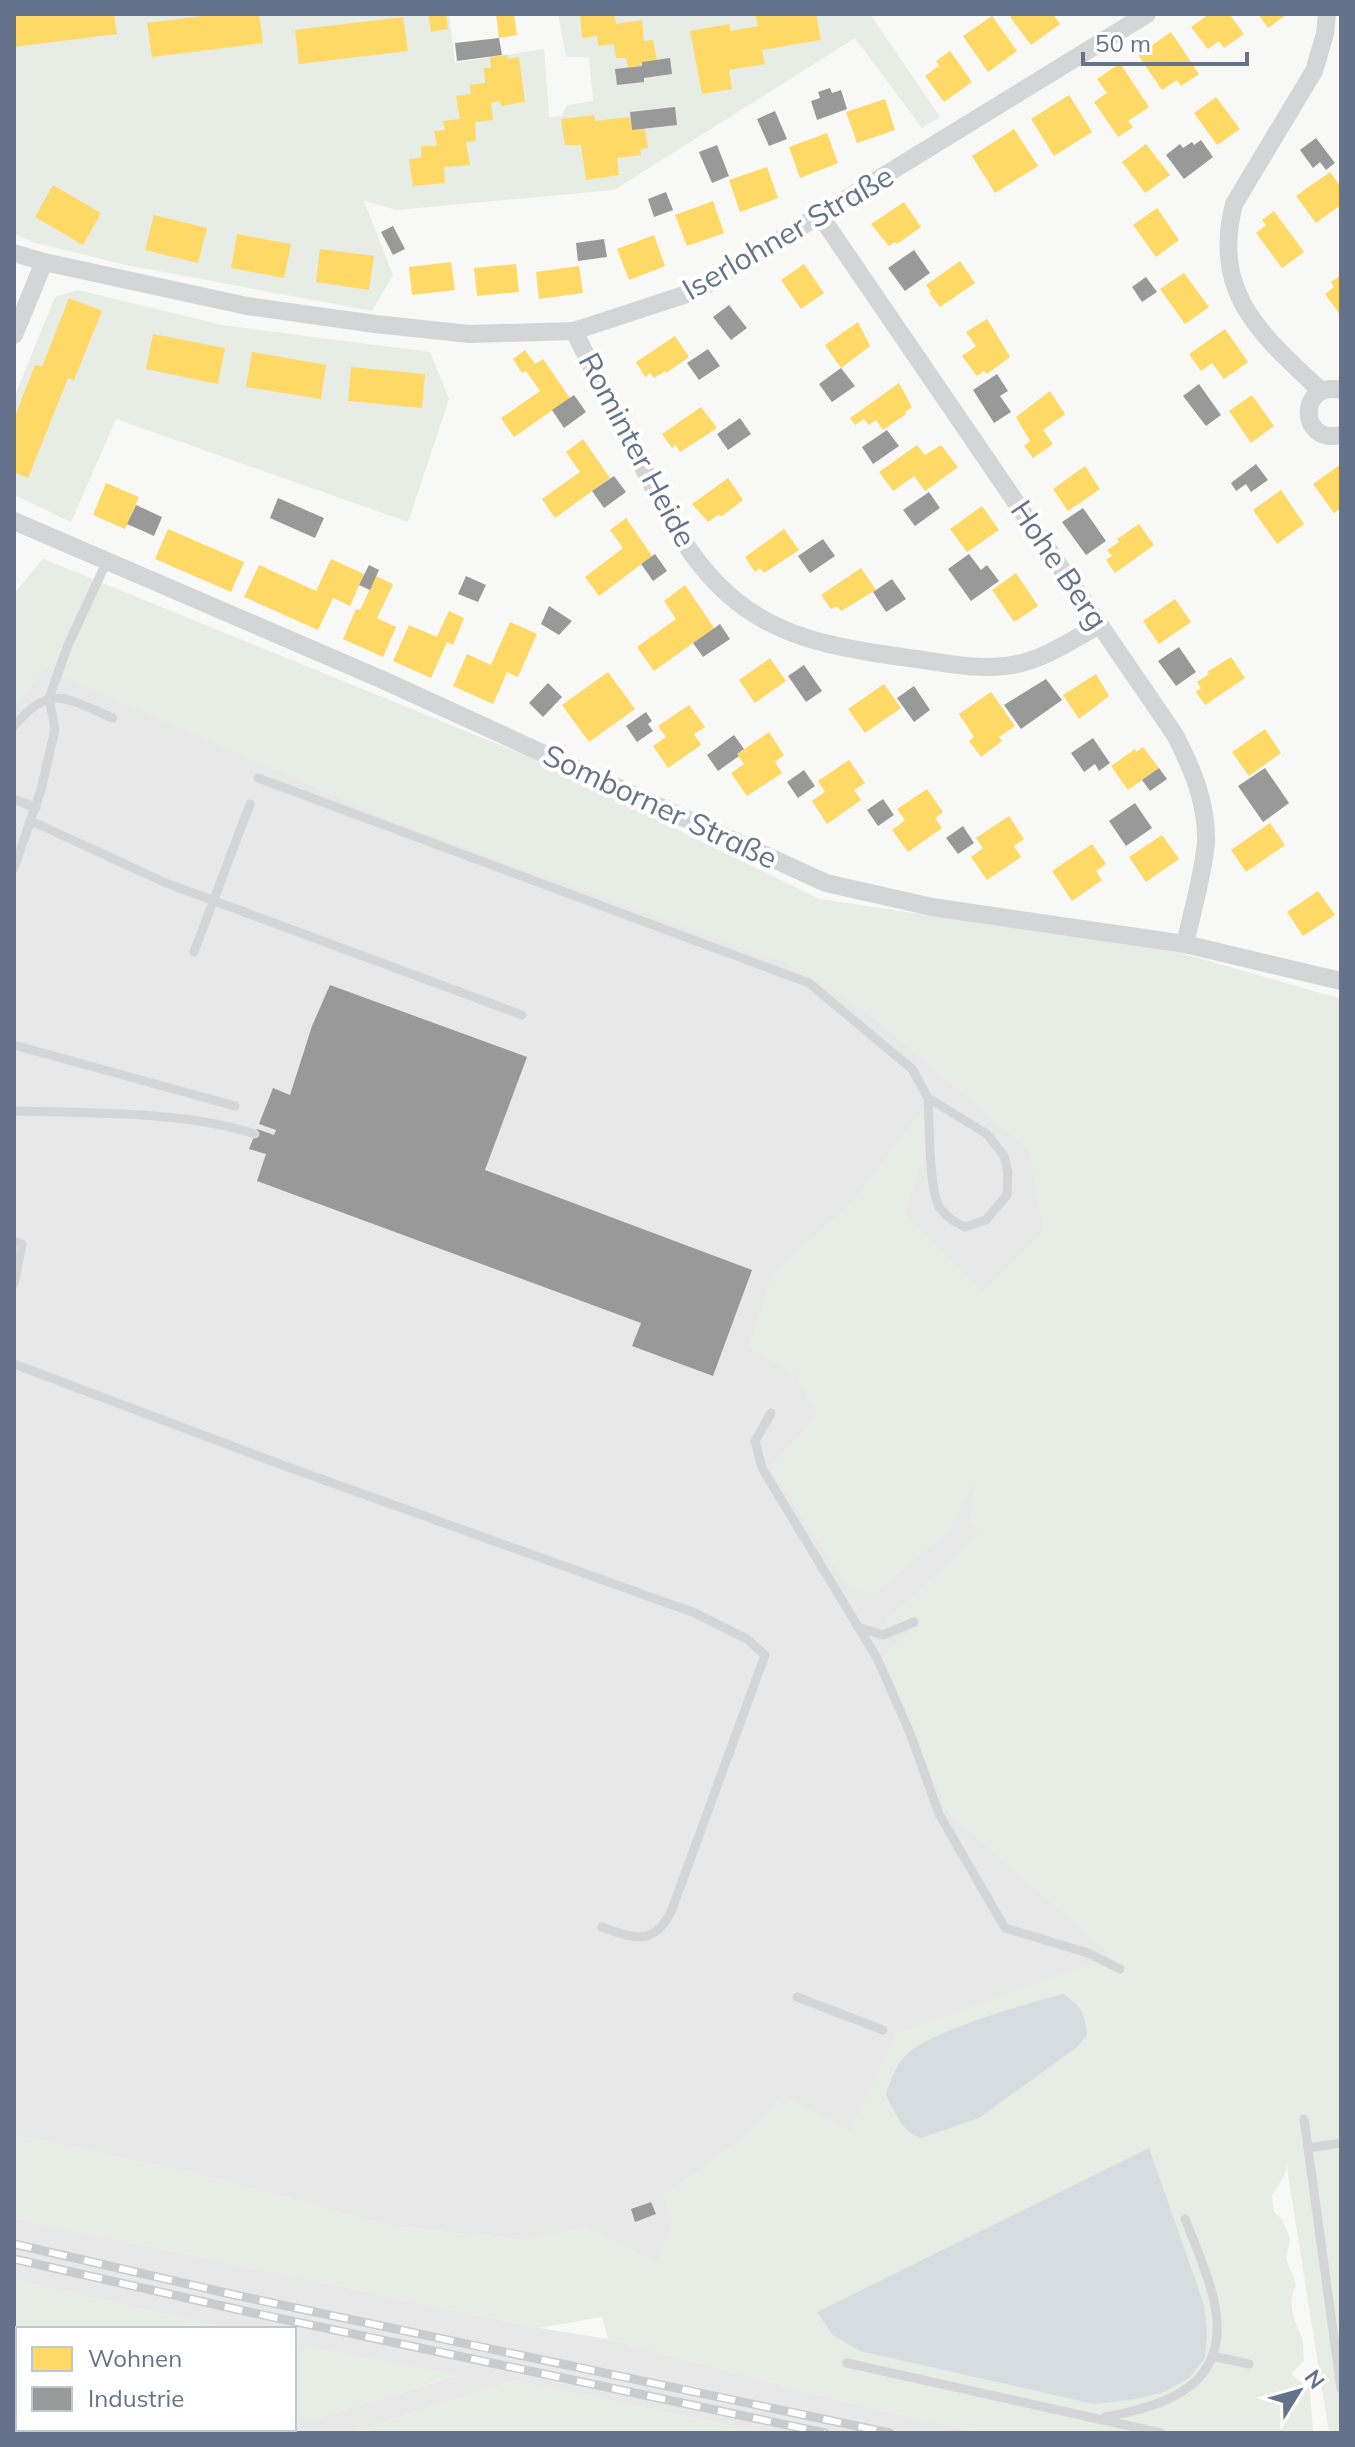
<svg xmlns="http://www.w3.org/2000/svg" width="1355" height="2447" font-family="Mulish,sans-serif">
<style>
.built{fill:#e8e8e9}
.green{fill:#e7ece5}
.water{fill:#d7dce1}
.homes{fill:#ffd966}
.industry{fill:#999}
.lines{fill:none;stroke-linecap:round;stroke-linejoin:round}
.service{stroke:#d4d5d6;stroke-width:9}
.minor{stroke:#d4d5d6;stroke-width:18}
.rail-casing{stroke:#cacbcc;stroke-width:9}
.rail{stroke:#fff;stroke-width:6;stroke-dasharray:18;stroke-linecap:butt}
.labels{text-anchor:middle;stroke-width:8;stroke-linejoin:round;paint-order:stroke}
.street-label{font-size:30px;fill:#65728b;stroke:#fff}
</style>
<rect width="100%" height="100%" fill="#f8f8f7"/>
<g class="built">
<polygon points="43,559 529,757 819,899 1180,953 1341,999 1341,1921 746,2369 580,2255 521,2240 391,2226 197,2174 14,2135 14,594"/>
<polygon points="14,2218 539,2328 608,2339 846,2402 981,2433 767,2433 514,2381 348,2433 238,2433 294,2429 294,2425 456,2376 294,2344 294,2329 230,2329 14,2280"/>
</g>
<g class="green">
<polygon points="14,14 449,14 455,63 544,49 549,117 561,116 567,105 593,101 589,57 566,57 558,14 870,14 940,117 922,128 855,38 614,190 397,210 364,201 393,275 372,311 126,265 36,243 14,234"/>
<polygon points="78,290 222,325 430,352 449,399 408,522 116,419 71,522 14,495 14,398 55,297"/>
<path d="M 43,559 L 529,757 L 819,899 L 1180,953 L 1341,999 L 1341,2433 L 1329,2433 L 1286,2162 L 1286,2172 L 1272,2196 L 1274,2212 L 1282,2219 L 1290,2239 L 1286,2258 L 1296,2285 C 1287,2304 1293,2317 1301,2335 C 1304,2342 1303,2352 1304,2360 L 1291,2374 L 1310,2390 L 1313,2433 L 981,2433 L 846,2402 L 608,2339 L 602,2317 L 539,2328 L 14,2218 L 14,2135 L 197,2174 L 391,2226 L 521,2240 L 584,2227 L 657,2262 L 673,2223 L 663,2195 L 738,2141 L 783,2095 L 850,2131 L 896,2034 L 1112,1956 L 947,1812 L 883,1656 L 917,1624 L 888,1627 L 886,1620 L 979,1535 L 969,1520 L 977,1475 L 948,1532 L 874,1594 L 849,1587 L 769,1467 L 818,1415 L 794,1374 L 748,1348 L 772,1274 L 854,1200 L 923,1109 L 923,1160 L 904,1212 L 982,1292 L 1043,1232 L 1029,1150 L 865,1011 L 785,963 L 391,821 L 46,669 L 14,708 L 14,594 Z"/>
<polygon points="14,2280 230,2329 18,2329 18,2429 268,2429 238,2433 14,2433"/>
<polygon points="294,2344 458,2375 294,2425"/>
<polygon points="514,2381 767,2433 348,2433"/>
</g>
<g class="water">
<path d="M 1063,1994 C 1081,2005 1085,2014 1087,2035 L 1076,2048 L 979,2118 L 921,2138 C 902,2132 894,2111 886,2095 C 890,2081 895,2067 905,2056 C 926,2032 1029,2003 1063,1994 Z"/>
<polygon points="1149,2148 1204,2305 1207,2332 1205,2358 1189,2378 1164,2392 1137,2399 1094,2404 860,2351 833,2335 817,2312"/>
</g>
<g class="homes">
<polygon points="14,14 114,14 117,34 14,47"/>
<polygon points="217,14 259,14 263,43 152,57 147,23"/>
<polygon points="428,14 446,14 448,29 431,32"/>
<polygon points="496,14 514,14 517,35 499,38"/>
<polygon points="580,14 614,14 616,24 642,20 644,41 653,40 657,60 642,62 642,66 628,67 626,58 616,58 614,44 598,46 597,36 582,38"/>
<polygon points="755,14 816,14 821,40 762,50 765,64 729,70 732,89 702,94 690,31 729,24 731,31 758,26"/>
<polygon points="1014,14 1053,14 1060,24 1031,45 1010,17"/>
<polygon points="1209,14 1229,14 1244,34 1224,48 1219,41 1208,49 1191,27"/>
<polygon points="1258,14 1287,14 1268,28"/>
<polygon points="992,16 1017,51 988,72 963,36"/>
<polygon points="403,17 408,51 299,64 295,30"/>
<polygon points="1171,32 1199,74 1181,86 1177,80 1162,90 1138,55"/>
<polygon points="950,51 972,82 944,102 925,76 939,66 936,61"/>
<polygon points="507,55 508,59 519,57 525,102 501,106 500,101 491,103 493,120 475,122 476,141 466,142 470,165 444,167 445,183 413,186 409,159 421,158 421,146 437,146 434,131 445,130 443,121 460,119 456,96 471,94 470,85 485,83 484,68 491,68 490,57"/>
<polygon points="1120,63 1149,107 1128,121 1133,127 1118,137 1094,102 1107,93 1097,79"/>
<polygon points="1069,95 1092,132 1054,156 1031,119"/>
<polygon points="1216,97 1240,129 1217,145 1194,113"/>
<polygon points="885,99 895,130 857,143 846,112"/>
<polygon points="594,115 595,121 630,117 632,130 645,129 648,148 640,149 641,155 617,158 619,175 586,180 581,145 565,145 561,119"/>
<polygon points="1014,129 1038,166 995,193 972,156"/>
<polygon points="827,133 838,163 800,178 789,147"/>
<polygon points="1146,144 1170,175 1145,193 1122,162"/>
<polygon points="767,167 778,198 740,212 729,180"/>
<polygon points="1330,172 1341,187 1341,205 1316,223 1296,196"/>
<polygon points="53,185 101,213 83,245 35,217"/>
<polygon points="713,201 724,233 687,246 675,215"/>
<polygon points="904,202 921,227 897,244 895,242 889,246 871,224"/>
<polygon points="1157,208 1179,240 1156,257 1133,225"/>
<polygon points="1274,211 1304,252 1282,268 1256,233 1266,225 1262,220"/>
<polygon points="154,215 207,228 198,263 145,250"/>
<polygon points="237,234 291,244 284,278 231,268"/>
<polygon points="654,235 665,266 629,280 617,249"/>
<polygon points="320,249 374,256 369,290 316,282"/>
<polygon points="960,261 975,283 940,307 929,293 931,292 926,285"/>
<polygon points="451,262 455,290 412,295 409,267"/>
<polygon points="516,264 519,292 477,296 474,268"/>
<polygon points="804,264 824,293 801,309 781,280"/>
<polygon points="579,266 583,293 539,299 536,272"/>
<polygon points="1184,273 1209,307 1185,324 1160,289"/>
<polygon points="1341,275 1341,316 1325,294 1334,287 1331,282"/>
<polygon points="69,298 102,311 74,380 68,378 28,478 14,472 14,419 35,365 42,367"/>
<polygon points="987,319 1010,357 987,374 984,371 977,376 962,356 976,346 966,332"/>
<polygon points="858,322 870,346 841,368 825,345"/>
<polygon points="1225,329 1248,362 1224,379 1212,363 1201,371 1189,354"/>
<polygon points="153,334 225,348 218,384 146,369"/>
<polygon points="675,336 689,357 666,373 665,371 654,378 650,373 645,377 636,362"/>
<polygon points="525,350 535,364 543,359 570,398 514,437 501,418 540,391 526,371 522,373 513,359"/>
<polygon points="252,352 326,365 321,399 246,387"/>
<polygon points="351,367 425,374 422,408 348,401"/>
<polygon points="899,383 912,407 905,412 906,414 883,430 876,420 869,425 864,419 855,425 850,418"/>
<polygon points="1050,391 1065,414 1043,430 1053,444 1033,458 1024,446 1030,441 1016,417"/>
<polygon points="1252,395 1274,426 1251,443 1229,411"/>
<polygon points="701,407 717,428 680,452 676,445 672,448 662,434"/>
<polygon points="583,439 610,478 555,518 542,499 580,472 566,452"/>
<polygon points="917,445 925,455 941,445 958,467 925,491 914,476 893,491 879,472"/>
<polygon points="1341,464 1341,508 1334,513 1313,484"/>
<polygon points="1085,466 1100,489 1068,511 1053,489"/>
<polygon points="728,478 743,500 721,517 719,514 708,522 692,504"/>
<polygon points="106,483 139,497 125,529 93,515"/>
<polygon points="1281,490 1304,524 1277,544 1253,510"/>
<polygon points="982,506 999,530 967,552 950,529"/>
<polygon points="626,518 652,556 599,596 585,577 623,548 610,530"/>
<polygon points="1139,524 1154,545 1115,573 1106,560 1112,556 1107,550 1119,542 1117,539"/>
<polygon points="168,529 244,562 231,592 155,559"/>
<polygon points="784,529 799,550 764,573 760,568 755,572 745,557"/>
<polygon points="331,559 364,574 350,606 333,598 318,630 244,597 259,565 316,591"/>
<polygon points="861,568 876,590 841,611 837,606 831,609 821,595"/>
<polygon points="1016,573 1038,606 1014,622 992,590"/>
<polygon points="376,576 393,584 377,618 396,627 383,657 343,639 356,609 360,610"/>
<polygon points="685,585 714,628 654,671 637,647 676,619 664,601"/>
<polygon points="1175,599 1191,622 1159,644 1143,621"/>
<polygon points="449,611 464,618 453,645 447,642 431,678 393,661 409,625 437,637"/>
<polygon points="510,622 537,634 518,677 507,672 493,704 453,686 467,654 491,665"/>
<polygon points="1231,657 1245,678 1205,705 1196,692 1201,688 1197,682 1209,674 1207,672"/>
<polygon points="770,658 786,681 755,703 739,680"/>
<polygon points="608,672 635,709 589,742 562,705"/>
<polygon points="1096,674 1109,696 1079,719 1063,695"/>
<polygon points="884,684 901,708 865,733 848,709"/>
<polygon points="991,692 1015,726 999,737 1002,741 981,757 969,741 974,737 959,714"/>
<polygon points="689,705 705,727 694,734 701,745 668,768 653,746 666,737 658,726"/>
<polygon points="1265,729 1281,753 1249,776 1232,752"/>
<polygon points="769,732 784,755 775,762 782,773 747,796 731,773 744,764 737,754"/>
<polygon points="1143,747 1159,768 1128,790 1111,766 1135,749 1136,752"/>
<polygon points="849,760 865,783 854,790 861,800 827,824 812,801 825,792 818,781"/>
<polygon points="927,789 943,812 935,818 942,828 908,852 892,830 905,820 897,809"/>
<polygon points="1009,816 1024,839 1014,846 1021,857 987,880 971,857 983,848 976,838"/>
<polygon points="1270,823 1285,845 1246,872 1231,850"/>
<polygon points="1162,835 1179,859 1146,882 1129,857"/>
<polygon points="1092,844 1106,864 1096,871 1102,880 1072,901 1052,871"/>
<polygon points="1318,891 1335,915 1303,936 1287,912"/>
</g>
<g class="industry">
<polygon points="499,38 502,55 457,61 455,43"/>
<polygon points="670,58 672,74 644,78 644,82 617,85 615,69 642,66 642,62"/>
<polygon points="830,88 832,93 841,90 847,109 817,120 811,101 820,98 818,92"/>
<polygon points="675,107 677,125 632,130 630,112"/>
<polygon points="775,111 787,139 769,146 757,119"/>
<polygon points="1316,138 1335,163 1326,170 1320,162 1313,168 1300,150"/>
<polygon points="1201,140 1213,157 1184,179 1166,155 1180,144 1183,148 1192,142 1194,145"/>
<polygon points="717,145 729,176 712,183 699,152"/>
<polygon points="666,192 673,210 654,217 648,199"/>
<polygon points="393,226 405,249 393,255 381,232"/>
<polygon points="604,239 607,257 578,261 576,243"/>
<polygon points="914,250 930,273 905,291 888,268"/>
<polygon points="1146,277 1157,292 1142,302 1132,287"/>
<polygon points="729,305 747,328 731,340 713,317"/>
<polygon points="708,349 720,366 699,380 687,363"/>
<polygon points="841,368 855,386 832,402 819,384"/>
<polygon points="997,374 1008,391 1000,396 1011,412 994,423 973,390"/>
<polygon points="1199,384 1221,415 1206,426 1183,396"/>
<polygon points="574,395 586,412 564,428 552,410"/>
<polygon points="740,418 751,434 728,450 717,434"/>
<polygon points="887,430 899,446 873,464 862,447"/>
<polygon points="1256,464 1268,480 1251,492 1246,484 1236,491 1231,483"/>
<polygon points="614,476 626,492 604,508 592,491"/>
<polygon points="929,492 940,508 915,526 903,510"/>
<polygon points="278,498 324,518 315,538 270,518"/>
<polygon points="136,505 162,517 154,536 127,524"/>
<polygon points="1083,508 1106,541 1086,555 1062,522"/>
<polygon points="823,539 835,556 810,573 798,556"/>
<polygon points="655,554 667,571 653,581 641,564"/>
<polygon points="969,554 981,570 987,565 999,581 971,601 948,569"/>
<polygon points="369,565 379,570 370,590 359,585"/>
<polygon points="466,576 486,585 478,602 458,594"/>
<polygon points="892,579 906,599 886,612 873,592"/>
<polygon points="549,606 572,621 559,635 541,624"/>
<polygon points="720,624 730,639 703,657 693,643"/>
<polygon points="1179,647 1196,672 1176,686 1158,661"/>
<polygon points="804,665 822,691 806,702 788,676"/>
<polygon points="1046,679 1062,700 1021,729 1004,705"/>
<polygon points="548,683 562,697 543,717 529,703"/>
<polygon points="914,686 930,710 914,722 897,698"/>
<polygon points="646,712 652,721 648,724 653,731 637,742 626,726"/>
<polygon points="734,735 744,749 737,754 739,756 718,771 707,755"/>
<polygon points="1093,738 1110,763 1099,771 1095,764 1084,772 1071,753"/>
<polygon points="1159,768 1167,779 1150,791 1142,780"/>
<polygon points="1265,768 1289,803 1263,822 1238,786"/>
<polygon points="804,770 815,786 798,798 787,782"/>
<polygon points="883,799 894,815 878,826 867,810"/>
<polygon points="1135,803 1152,828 1126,846 1109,821"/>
<polygon points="963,826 974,843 958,854 946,838"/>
<polygon points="330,985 527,1057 485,1170 752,1270 713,1376 632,1346 641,1323 257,1181 266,1154 249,1149 257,1129 274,1135 276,1130 259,1124 273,1088 290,1095 312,1026"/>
<polygon points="651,2202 656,2214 635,2222 631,2209"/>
</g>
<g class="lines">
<g class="service">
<path d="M 14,726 C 51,682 67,699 113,718"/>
<path d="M 258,778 L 809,983 L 912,1069 L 928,1098 L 987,1134 L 1004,1156 L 1008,1172 L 1007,1195 L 986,1220 L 965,1227 C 956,1223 946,1217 940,1208 C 928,1189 930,1123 928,1098"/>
<polyline points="14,799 36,808"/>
<polyline points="31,821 166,883 522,1015"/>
<polyline points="14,868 41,790 55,729 49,698 68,645 107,561"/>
<polyline points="194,952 250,804"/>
<polyline points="14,1045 235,1106"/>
<path d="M 14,1111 C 87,1113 186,1111 255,1134"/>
<polyline points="14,1241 22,1244 14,1284"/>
<path d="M 14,1364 L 285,1466 L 695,1613 L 747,1639 L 765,1655 L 671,1912 C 653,1947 633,1938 602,1927"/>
<polyline points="771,1413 755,1441 762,1468 877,1658 910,1733 939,1814 1005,1928 1088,1953 1120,1969"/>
<polyline points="857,1627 883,1635 914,1622"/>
<polyline points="797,1997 883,2030"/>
<polyline points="1304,2119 1341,2389"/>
<polyline points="1308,2148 1341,2143"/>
<polyline points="1212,2356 1249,2364"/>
<polyline points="847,2363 1161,2433"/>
<path d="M 1105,2417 C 1171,2405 1232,2383 1214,2301 C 1208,2273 1195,2245 1185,2219"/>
</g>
<g class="minor">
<path d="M 821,217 L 1175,735 C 1192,768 1207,803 1206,841 C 1204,872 1192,912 1185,944"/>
<polyline points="14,253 44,262 247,306 375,324 470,334 574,331 696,291 1147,14"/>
<path d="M 574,331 C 594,371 614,411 635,451 C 666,513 695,578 756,615 C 799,642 853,650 902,657 C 935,661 971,670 1005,666 C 1038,663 1071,641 1099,625"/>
<polyline points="14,335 44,262"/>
<path d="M 1341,390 C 1298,380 1298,445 1341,435"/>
<path d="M 1321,391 C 1261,334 1211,294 1234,204 L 1314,71 L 1325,34 L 1327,14"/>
<polyline points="14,521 383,680 826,883 932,907 1185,944 1341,981"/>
</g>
<defs>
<g id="rail">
<polyline points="14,2244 244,2297 890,2433"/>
<polyline points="14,2259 249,2312 825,2433"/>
</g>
</defs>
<use href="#rail" class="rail-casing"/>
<use href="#rail" class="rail"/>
</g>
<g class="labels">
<g class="street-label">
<text transform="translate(788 233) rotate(-30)" y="10">Iserlohner Straße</text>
<text transform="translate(637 450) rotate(62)" y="10">Rominter Heide</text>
<text transform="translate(1059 565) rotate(56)" y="10">Hohe Berg</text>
<text transform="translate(660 807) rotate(25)" y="10">Somborner Straße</text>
</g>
</g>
<rect width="1355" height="2447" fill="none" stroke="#65728b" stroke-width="32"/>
<rect x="16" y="2327" width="280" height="104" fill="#ffffff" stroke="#c1c7d1" stroke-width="2"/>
<rect x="32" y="2347" width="40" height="24" fill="#ffd966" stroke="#c1c7d1" stroke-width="2"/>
<text x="88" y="2367" font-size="24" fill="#65728b">Wohnen</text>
<rect x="32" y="2387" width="40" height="24" fill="#999999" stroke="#c1c7d1" stroke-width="2"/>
<text x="88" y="2407" font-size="24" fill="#65728b">Industrie</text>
<g transform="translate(1299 2391) rotate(53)" stroke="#ffffff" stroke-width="6" paint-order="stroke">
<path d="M0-6L14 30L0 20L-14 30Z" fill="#65728b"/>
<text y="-12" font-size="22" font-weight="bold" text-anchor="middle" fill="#65728b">N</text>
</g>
<path d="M1083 52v12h164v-12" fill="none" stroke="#65728b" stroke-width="4"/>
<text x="1095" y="52" font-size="24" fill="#65728b" stroke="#ffffff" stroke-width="6" paint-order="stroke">50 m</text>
</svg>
